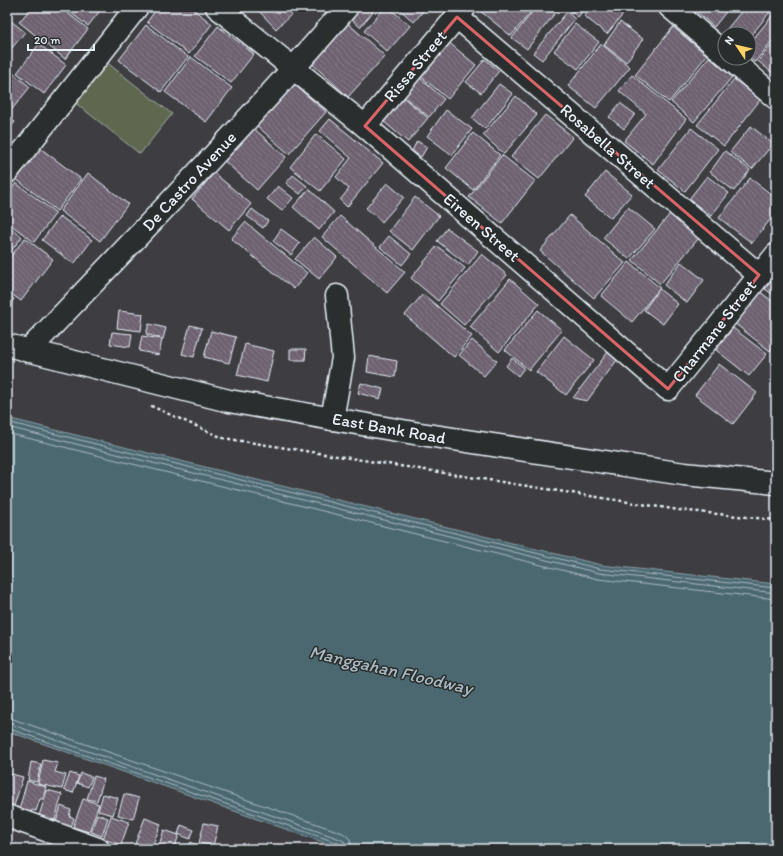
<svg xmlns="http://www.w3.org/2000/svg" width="783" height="856" font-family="Itim,sans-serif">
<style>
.garden{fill:#5f684f;stroke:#a4aca4}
.water{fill:#4c6870;stroke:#8a9fa6}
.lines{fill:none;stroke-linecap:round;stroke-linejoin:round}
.shore{stroke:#aabac2;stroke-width:1}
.building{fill:url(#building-back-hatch);stroke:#e8f1f8}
.minor-casing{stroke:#e8f1f8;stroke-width:25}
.major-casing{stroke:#e8f1f8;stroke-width:25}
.path{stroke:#e8f1f8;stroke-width:2.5;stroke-dasharray:3 3;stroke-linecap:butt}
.minor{stroke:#2a2d2e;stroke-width:22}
.major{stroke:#2a2d2e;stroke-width:22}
.marked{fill:none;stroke:#db6466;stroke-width:3;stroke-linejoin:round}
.labels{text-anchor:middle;stroke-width:3;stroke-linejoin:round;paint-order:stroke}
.street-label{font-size:17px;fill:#e8f1f8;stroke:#2a2d2e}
.water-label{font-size:18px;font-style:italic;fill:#aabac2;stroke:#2a2d2e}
</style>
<defs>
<pattern id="building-back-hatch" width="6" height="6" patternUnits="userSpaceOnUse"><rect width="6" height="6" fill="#6e6271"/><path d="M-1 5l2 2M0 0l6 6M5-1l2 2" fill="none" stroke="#837986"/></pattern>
</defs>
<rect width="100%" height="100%" fill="#3e3d42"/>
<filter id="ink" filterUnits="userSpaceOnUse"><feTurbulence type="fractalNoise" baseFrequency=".025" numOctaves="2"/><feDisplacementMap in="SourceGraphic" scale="8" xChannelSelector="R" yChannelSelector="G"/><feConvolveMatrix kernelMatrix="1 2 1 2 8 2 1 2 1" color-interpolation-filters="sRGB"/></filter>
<g filter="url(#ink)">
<polygon class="garden" points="105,61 172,114 140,154 73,101"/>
<polygon class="water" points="7,418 601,565 776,584 776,849 342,849 7,731"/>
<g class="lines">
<g class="shore">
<polyline points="7,422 600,569 776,588"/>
<polyline points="7,427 599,573 776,593"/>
<polyline points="7,433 598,579 776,599"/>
<polyline points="7,717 343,833 350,839 352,849"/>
<polyline points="7,723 340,839 345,842 346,849"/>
<polyline points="7,728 338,843 341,849"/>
</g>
</g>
<g class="building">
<polygon points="32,7 60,7 88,29 65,59 19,22"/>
<polygon points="63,7 103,7 88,26"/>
<polygon points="158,7 190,7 212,24 189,54 147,22"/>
<polygon points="255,7 299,7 276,29"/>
<polygon points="357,7 367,7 373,12 360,27 349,17"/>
<polygon points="385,7 388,7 410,26 387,52 364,31"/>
<polygon points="399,7 420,7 424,10 414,22 398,8"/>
<polygon points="481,7 535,7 511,36 479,10"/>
<polygon points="536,7 559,8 527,49 512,38"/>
<polygon points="566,7 586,7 578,17"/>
<polygon points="592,7 629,7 607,34 584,16"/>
<polygon points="697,7 728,7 729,8 714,27 695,10"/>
<polygon points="745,7 774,7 749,38 749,34 725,34 725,37 722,35"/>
<polygon points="776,11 776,36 755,62 749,57 749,44"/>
<polygon points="567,12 575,19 542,60 533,53"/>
<polygon points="7,18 25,32 7,54"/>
<polygon points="344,20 385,56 348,97 308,60"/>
<polygon points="620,22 643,39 626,62 604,45"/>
<polygon points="575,24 599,42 578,69 554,51"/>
<polygon points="146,25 188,57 161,92 119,60"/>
<polygon points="218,26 254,54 231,83 195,56"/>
<polygon points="673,27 707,55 669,102 635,75"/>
<polygon points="776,40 776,76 758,61"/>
<polygon points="447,41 476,65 448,99 419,75"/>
<polygon points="39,44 66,65 44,94 17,73"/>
<polygon points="601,44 630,67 596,108 568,86"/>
<polygon points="191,57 232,88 206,122 165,92"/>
<polygon points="709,57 732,77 694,122 671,102"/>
<polygon points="485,59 499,71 481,93 466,82"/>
<polygon points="7,68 30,87 9,113 7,112"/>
<polygon points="632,75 686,119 653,164 624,141 646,114 619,91"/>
<polygon points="419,77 444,99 429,117 403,96"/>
<polygon points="734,79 760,100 724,146 697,125"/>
<polygon points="293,83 326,112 289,154 256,125"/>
<polygon points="499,84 513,94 485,129 472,118"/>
<polygon points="516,96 537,115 504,154 483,135"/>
<polygon points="403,97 428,118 408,142 383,121"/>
<polygon points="620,103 635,114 624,129 609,117"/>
<polygon points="446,110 472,129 452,155 427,136"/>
<polygon points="7,115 15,122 7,132"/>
<polygon points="545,115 573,137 539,179 511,157"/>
<polygon points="330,119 383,163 347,207 340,200 349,189 336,177 351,158 320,131"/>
<polygon points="251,126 286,157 257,190 222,159"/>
<polygon points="751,126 773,144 752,169 730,152"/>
<polygon points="691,128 718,149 685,191 658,170"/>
<polygon points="473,133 500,155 473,190 446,168"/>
<polygon points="316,134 346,159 320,191 290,167"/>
<polygon points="417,141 427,147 421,157 412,151"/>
<polygon points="40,148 81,179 57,211 16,179"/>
<polygon points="725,151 750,170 734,191 710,172"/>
<polygon points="502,155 535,181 502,223 469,197"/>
<polygon points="605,172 632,194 611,218 585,197"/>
<polygon points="88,173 128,204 100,241 60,211"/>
<polygon points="214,173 251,204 229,230 192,199"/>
<polygon points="293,175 307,186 300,194 286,183"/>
<polygon points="707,176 729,193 711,216 689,199"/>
<polygon points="750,178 776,198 776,212 752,243 719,218"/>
<polygon points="16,183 56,213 34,242 7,222 7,195"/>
<polygon points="387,183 404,197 382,222 366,208"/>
<polygon points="278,186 293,198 282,211 267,199"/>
<polygon points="309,189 334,212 319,230 293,207"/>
<polygon points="415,197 439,216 413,250 389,231"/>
<polygon points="628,207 655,229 629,259 603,238"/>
<polygon points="252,209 268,221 263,228 247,216"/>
<polygon points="670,214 699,238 660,284 632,260"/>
<polygon points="570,215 625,263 594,298 540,251"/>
<polygon points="60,216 92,240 74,264 42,240"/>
<polygon points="340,216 405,272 387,293 322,237"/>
<polygon points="245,222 307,273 294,289 231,239"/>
<polygon points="7,225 22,237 7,256"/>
<polygon points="447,228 478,251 468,265 437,241"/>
<polygon points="281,229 300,243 291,255 273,241"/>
<polygon points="389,236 411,254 402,265 380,247"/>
<polygon points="314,237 337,257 319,279 295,259"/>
<polygon points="25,238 53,259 21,301 7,291 7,261"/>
<polygon points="437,246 465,268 438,301 411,278"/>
<polygon points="482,254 507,275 464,325 440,304"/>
<polygon points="629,262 660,288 632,322 601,296"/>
<polygon points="681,262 704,280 687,303 664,285"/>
<polygon points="776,275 776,297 765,289"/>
<polygon points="510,279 539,304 499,352 470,327"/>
<polygon points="659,289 678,304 663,324 644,310"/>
<polygon points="759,291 776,304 776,344 770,351 734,323"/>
<polygon points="7,294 14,299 7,308"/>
<polygon points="423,294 472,336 454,357 405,315"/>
<polygon points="538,310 562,330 529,370 505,350"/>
<polygon points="119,311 143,314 141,331 117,328"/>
<polygon points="149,324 166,328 163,339 146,334"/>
<polygon points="190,325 202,328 194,357 182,354"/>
<polygon points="733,328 767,354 749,376 716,350"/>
<polygon points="211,331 236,337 229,363 204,357"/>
<polygon points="112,332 132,334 130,347 110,344"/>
<polygon points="142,336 162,339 159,355 139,351"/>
<polygon points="564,336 594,360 566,395 536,372"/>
<polygon points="472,340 497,361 484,376 459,355"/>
<polygon points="245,344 274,351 267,382 237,375"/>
<polygon points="290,349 306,349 305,360 290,360"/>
<polygon points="608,352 617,360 587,401 573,398"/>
<polygon points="369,356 397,361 395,377 367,372"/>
<polygon points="512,358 524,368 518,376 506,366"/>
<polygon points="719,364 757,393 733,424 695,395"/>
<polygon points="361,383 383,389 380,399 358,393"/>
<polygon points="43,760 58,763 55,772 66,775 62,789 38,784"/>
<polygon points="31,762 41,764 37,782 28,780"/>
<polygon points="8,773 23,777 14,806 7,804"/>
<polygon points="70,773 79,776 73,793 64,790"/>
<polygon points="81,773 92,777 88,787 77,783"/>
<polygon points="94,776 104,779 97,801 87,799"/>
<polygon points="27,781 46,787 43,799 40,799 36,811 32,810 31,813 19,810"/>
<polygon points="47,790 62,794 55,820 39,816"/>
<polygon points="103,794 118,798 113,815 98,811"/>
<polygon points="124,794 139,798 133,819 118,815"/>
<polygon points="83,799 99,804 89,832 73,827"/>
<polygon points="61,806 71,810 69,816 74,818 71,827 56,822"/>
<polygon points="97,814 108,818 102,836 91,832"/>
<polygon points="111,816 129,822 121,845 103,839"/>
<polygon points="145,818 161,824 151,849 133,849"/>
<polygon points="204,823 218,826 213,846 199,843"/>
<polygon points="181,825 194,830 190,839 178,834"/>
<polygon points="164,830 179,835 174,849 158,848"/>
<polygon points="191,842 204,849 187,849"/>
<polygon points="224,845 232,849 222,849"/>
</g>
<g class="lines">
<defs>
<g id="minor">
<polyline points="217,7 365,126 668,389 776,255"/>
<polyline points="670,7 725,54"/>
<polyline points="457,17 759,275"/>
<polyline points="729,58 776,98"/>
<polyline points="365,126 465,7"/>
<polyline points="7,172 137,7"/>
<path d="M 28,351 C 136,238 245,126 347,7"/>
<polyline points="332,419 343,358 337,296"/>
<polyline points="7,816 98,849"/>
</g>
<polyline id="major" points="7,345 229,401 414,433 684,474 776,483"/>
</defs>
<use href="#minor" class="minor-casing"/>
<use href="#major" class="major-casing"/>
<polyline class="path" points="151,406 223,438 679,510 776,520"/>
<use href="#minor" class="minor"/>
<use href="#major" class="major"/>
</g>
</g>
<path class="marked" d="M 457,17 L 759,275 L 668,389 L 365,126 Z"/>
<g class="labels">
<g class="street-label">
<text transform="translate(415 66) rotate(-50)" y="6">Rissa Street</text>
<text transform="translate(608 146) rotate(41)" y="6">Rosabella Street</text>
<text transform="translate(189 181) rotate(-47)" y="6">De Castro Avenue</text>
<text transform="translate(482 227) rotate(41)" y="6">Eireen Street</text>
<text transform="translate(714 331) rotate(-52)" y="6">Charmane Street</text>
<text transform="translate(389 428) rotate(10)" y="6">East Bank Road</text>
</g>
<g class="water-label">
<text transform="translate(391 670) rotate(13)" y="6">Manggahan Floodway</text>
</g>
</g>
<rect width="783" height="856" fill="none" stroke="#2a2d2e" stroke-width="24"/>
<rect x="12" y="12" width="759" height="832" fill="none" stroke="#e8f1f8" stroke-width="1.5" filter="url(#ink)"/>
<g transform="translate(737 46) rotate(305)"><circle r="19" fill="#2a2d2e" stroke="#767b7f"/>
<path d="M0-3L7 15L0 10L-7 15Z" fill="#ffd166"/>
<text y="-6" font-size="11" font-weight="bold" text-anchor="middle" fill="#e8f1f8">N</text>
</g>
<path d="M28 44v6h66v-6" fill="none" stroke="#e8f1f8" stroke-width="2"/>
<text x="34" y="44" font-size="12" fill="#e8f1f8" stroke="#2a2d2e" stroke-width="3" paint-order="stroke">20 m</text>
</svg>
